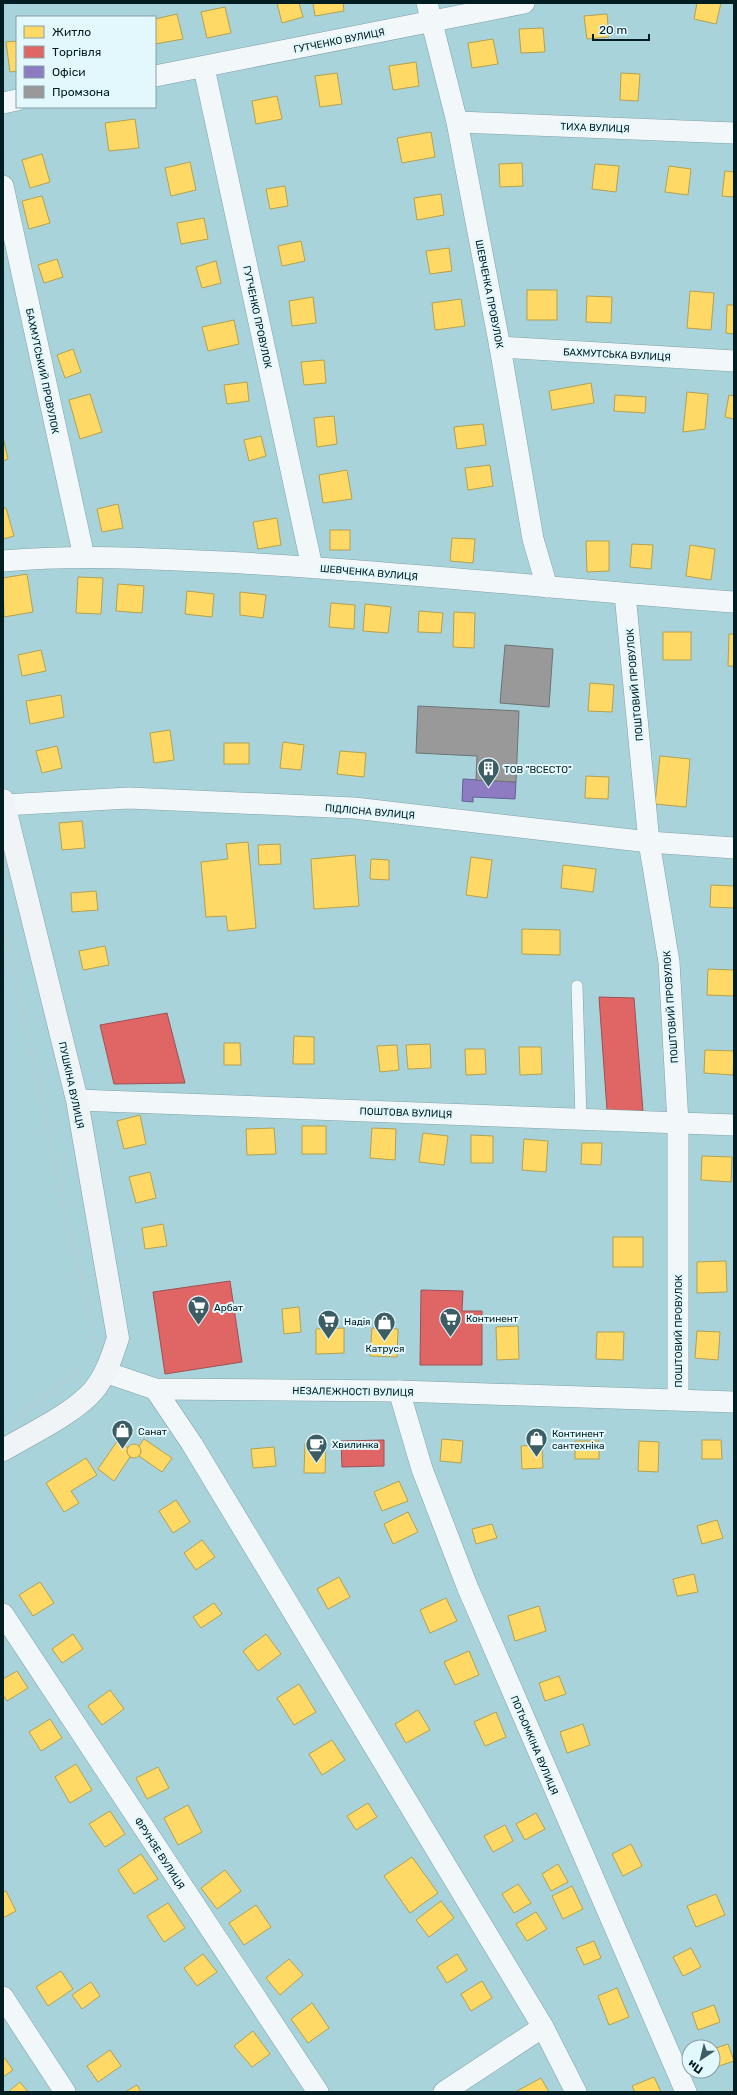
<svg xmlns="http://www.w3.org/2000/svg" width="737" height="2095" font-family="Rubik,sans-serif">
<style>
.homes{fill:#ffd966;stroke:#b2a152}
.shops{fill:#e06666;stroke:#9d5052}
.offices{fill:#8e7cc3;stroke:#636093}
.industry{fill:#999;stroke:#6b7475}
.lines{fill:none;stroke-linecap:round;stroke-linejoin:round}
.lane-casing{stroke:#7fa1a7;stroke-width:12}
.street-casing{stroke:#7fa1a7;stroke-width:22}
.secondary-casing{stroke:#7fa1a7;stroke-width:23}
.path{stroke:#becbce;stroke-width:2.5;stroke-dasharray:2 3;stroke-linecap:butt}
.lane{stroke:#f2f8fa;stroke-width:11}
.street{stroke:#f2f8fa;stroke-width:21}
.secondary{stroke:#f0f4f7;stroke-width:22}
.labels{text-anchor:middle;stroke-width:4;stroke-linejoin:round;paint-order:stroke}
.street-label{font-size:10px;fill:#001d22;stroke:#e3f8fc}
.poi-label{font-size:10px;fill:#001d22;stroke:#e3f8fc;text-anchor:start}
</style>
<rect width="100%" height="100%" fill="#a9d3db"/>
<g class="homes">
<polygon points="277,3 299,3 303,17 282,23"/>
<polygon points="313,3 343,3 344,11 315,16"/>
<polygon points="697,3 721,3 716,24 694,19"/>
<polygon points="225,7 231,33 207,38 201,12"/>
<polygon points="177,14 183,39 155,44 155,19"/>
<polygon points="607,14 609,37 587,39 584,16"/>
<polygon points="543,28 545,52 521,53 519,29"/>
<polygon points="493,39 498,64 472,68 468,43"/>
<polygon points="17,41 17,71 10,72 6,42"/>
<polygon points="416,62 419,86 393,90 389,66"/>
<polygon points="337,73 342,104 320,107 315,76"/>
<polygon points="621,73 640,74 638,101 620,100"/>
<polygon points="277,96 282,119 256,124 252,101"/>
<polygon points="135,119 139,148 109,151 105,123"/>
<polygon points="431,132 435,157 402,163 397,138"/>
<polygon points="42,154 50,182 30,188 22,160"/>
<polygon points="190,162 196,190 171,196 165,168"/>
<polygon points="522,163 523,186 500,187 499,164"/>
<polygon points="595,164 619,166 616,192 592,189"/>
<polygon points="669,166 691,169 688,195 665,192"/>
<polygon points="725,171 734,172 734,197 722,196"/>
<polygon points="285,186 288,206 270,209 266,189"/>
<polygon points="441,194 444,215 417,220 414,198"/>
<polygon points="42,196 50,223 29,229 22,201"/>
<polygon points="204,218 208,239 181,244 177,223"/>
<polygon points="301,241 305,261 282,266 278,246"/>
<polygon points="449,248 452,271 430,274 426,251"/>
<polygon points="57,259 63,277 44,283 38,265"/>
<polygon points="216,261 221,283 202,288 196,267"/>
<rect x="527" y="290" width="30" height="30"/>
<polygon points="690,291 714,293 711,330 687,328"/>
<polygon points="587,296 612,297 611,323 586,322"/>
<polygon points="313,297 316,323 292,326 289,301"/>
<polygon points="461,299 465,326 435,330 432,303"/>
<polygon points="727,305 734,305 734,334 726,333"/>
<polygon points="234,320 239,344 208,351 202,327"/>
<polygon points="73,349 81,372 65,378 57,355"/>
<polygon points="324,360 326,383 304,385 301,362"/>
<polygon points="247,382 249,401 227,404 224,385"/>
<polygon points="591,383 594,403 552,410 549,391"/>
<polygon points="687,392 708,394 705,429 683,432"/>
<polygon points="90,394 102,432 80,439 69,400"/>
<polygon points="615,395 646,397 645,413 614,411"/>
<polygon points="729,395 734,396 734,419 725,417"/>
<polygon points="334,416 337,444 317,447 314,418"/>
<polygon points="483,424 486,445 457,449 454,427"/>
<polygon points="261,436 266,456 249,461 244,440"/>
<polygon points="3,437 8,459 3,461"/>
<polygon points="490,465 493,486 468,490 465,468"/>
<polygon points="347,470 352,499 323,503 319,475"/>
<polygon points="118,504 123,528 102,532 97,509"/>
<polygon points="3,508 6,508 14,536 3,539"/>
<polygon points="277,518 281,545 258,549 253,522"/>
<rect x="330" y="530" width="20" height="20"/>
<polygon points="452,538 475,539 473,563 450,561"/>
<polygon points="586,541 609,541 609,571 587,572"/>
<polygon points="632,544 653,545 651,569 630,567"/>
<polygon points="690,545 715,549 711,580 686,576"/>
<polygon points="27,574 33,612 4,617 3,578"/>
<polygon points="78,577 103,578 101,614 76,613"/>
<polygon points="118,584 144,586 142,613 116,611"/>
<polygon points="187,591 214,594 212,617 185,614"/>
<polygon points="240,592 266,595 263,618 240,615"/>
<polygon points="331,603 355,605 354,629 329,627"/>
<polygon points="365,604 391,607 388,633 363,631"/>
<polygon points="419,611 443,613 441,633 418,632"/>
<polygon points="454,612 475,613 474,648 453,647"/>
<rect x="663" y="632" width="28" height="28"/>
<polygon points="729,634 734,634 734,666 728,666"/>
<polygon points="41,650 46,671 22,676 18,655"/>
<polygon points="590,683 614,685 612,712 588,711"/>
<polygon points="61,695 64,717 30,724 26,701"/>
<polygon points="170,730 174,760 154,763 150,733"/>
<polygon points="283,742 304,745 301,770 280,768"/>
<rect x="224" y="743" width="25" height="21"/>
<polygon points="57,746 62,768 42,773 36,751"/>
<polygon points="340,751 366,753 364,777 337,774"/>
<polygon points="660,756 690,759 686,807 655,804"/>
<polygon points="586,776 609,777 608,799 585,798"/>
<polygon points="82,821 85,848 62,850 59,823"/>
<polygon points="248,842 256,928 228,931 226,916 206,917 201,862 228,859 226,844"/>
<polygon points="280,844 281,864 259,865 258,845"/>
<polygon points="355,855 359,906 314,909 311,859"/>
<polygon points="471,857 492,860 487,898 466,895"/>
<polygon points="371,859 389,860 389,880 370,879"/>
<polygon points="563,865 596,869 593,892 561,888"/>
<polygon points="711,885 734,886 734,908 710,907"/>
<polygon points="96,891 98,910 72,912 71,893"/>
<polygon points="522,929 560,930 560,955 522,954"/>
<polygon points="105,946 109,965 83,970 79,951"/>
<polygon points="708,969 734,970 734,996 707,995"/>
<polygon points="294,1036 314,1037 314,1064 293,1064"/>
<polygon points="224,1043 240,1043 241,1065 224,1065"/>
<polygon points="430,1044 431,1068 408,1069 406,1045"/>
<polygon points="397,1045 399,1070 380,1072 377,1046"/>
<polygon points="519,1047 541,1047 542,1074 520,1075"/>
<polygon points="465,1049 485,1049 486,1074 466,1075"/>
<polygon points="705,1050 734,1051 733,1075 704,1073"/>
<polygon points="140,1115 146,1144 124,1149 117,1121"/>
<rect x="302" y="1126" width="24" height="28"/>
<polygon points="274,1128 276,1154 247,1155 246,1129"/>
<polygon points="372,1128 396,1129 395,1160 370,1158"/>
<polygon points="423,1133 448,1136 444,1165 419,1162"/>
<polygon points="471,1135 493,1136 493,1163 471,1163"/>
<polygon points="524,1139 548,1141 546,1172 522,1170"/>
<polygon points="582,1143 602,1143 601,1165 581,1164"/>
<polygon points="702,1156 732,1157 731,1182 701,1180"/>
<polygon points="150,1172 156,1198 136,1203 129,1177"/>
<polygon points="163,1224 167,1246 145,1249 142,1228"/>
<rect x="613" y="1237" width="30" height="30"/>
<polygon points="726,1261 727,1292 697,1293 697,1262"/>
<polygon points="299,1307 301,1332 284,1334 282,1309"/>
<polygon points="518,1326 519,1359 497,1360 496,1327"/>
<polygon points="344,1328 344,1353 316,1354 316,1329"/>
<polygon points="372,1328 398,1329 397,1357 370,1356"/>
<polygon points="697,1331 720,1332 718,1360 695,1358"/>
<polygon points="597,1332 624,1332 623,1360 596,1359"/>
<polygon points="144,1439 172,1458 162,1472 139,1456 141,1452 139,1446"/>
<polygon points="442,1439 463,1441 461,1463 440,1461"/>
<polygon points="118,1440 128,1448 127,1452 130,1457 114,1481 98,1469"/>
<polygon points="702,1440 721,1440 722,1459 702,1459"/>
<rect x="575" y="1441" width="24" height="18"/>
<polygon points="639,1441 659,1442 658,1472 638,1471"/>
<polygon points="305,1443 326,1444 325,1473 304,1473"/>
<circle cx="134" cy="1451" r="7"/>
<polygon points="542,1445 543,1468 522,1469 521,1446"/>
<polygon points="274,1447 276,1466 253,1468 251,1449"/>
<polygon points="86,1458 97,1475 71,1491 79,1503 64,1512 46,1483"/>
<polygon points="399,1481 408,1501 382,1511 374,1492"/>
<polygon points="176,1500 190,1522 173,1533 159,1511"/>
<polygon points="408,1512 418,1532 393,1544 384,1524"/>
<polygon points="717,1520 723,1538 702,1544 697,1526"/>
<polygon points="492,1524 497,1538 476,1544 472,1529"/>
<polygon points="202,1540 215,1557 196,1570 184,1553"/>
<polygon points="694,1574 698,1592 677,1596 673,1579"/>
<polygon points="339,1577 350,1597 328,1609 317,1589"/>
<polygon points="40,1582 54,1603 33,1616 19,1595"/>
<polygon points="446,1598 457,1621 430,1633 420,1610"/>
<polygon points="214,1603 222,1614 201,1628 193,1617"/>
<polygon points="539,1606 546,1631 515,1641 508,1616"/>
<polygon points="73,1634 83,1649 62,1663 52,1649"/>
<polygon points="266,1634 281,1654 258,1671 243,1651"/>
<polygon points="469,1651 479,1675 455,1685 444,1662"/>
<polygon points="17,1671 28,1688 7,1701 3,1695 3,1679"/>
<polygon points="559,1676 566,1694 545,1701 539,1683"/>
<polygon points="299,1684 316,1712 294,1725 277,1698"/>
<polygon points="110,1690 124,1709 102,1725 88,1706"/>
<polygon points="418,1710 430,1730 406,1743 395,1724"/>
<polygon points="496,1712 506,1737 485,1746 474,1722"/>
<polygon points="50,1719 62,1738 41,1751 29,1732"/>
<polygon points="583,1724 590,1745 567,1753 560,1732"/>
<polygon points="332,1740 345,1760 322,1775 309,1754"/>
<polygon points="76,1764 92,1790 70,1803 55,1777"/>
<polygon points="158,1767 169,1788 147,1799 136,1778"/>
<polygon points="368,1803 377,1817 356,1830 347,1816"/>
<polygon points="188,1805 202,1832 178,1845 164,1818"/>
<polygon points="110,1811 125,1834 105,1847 89,1824"/>
<polygon points="536,1813 545,1829 525,1840 516,1824"/>
<polygon points="505,1825 513,1841 493,1852 484,1836"/>
<polygon points="631,1844 642,1866 623,1876 612,1854"/>
<polygon points="141,1854 158,1879 134,1894 118,1870"/>
<polygon points="412,1857 438,1893 410,1913 384,1876"/>
<polygon points="558,1864 568,1882 551,1891 542,1874"/>
<polygon points="225,1870 241,1891 217,1909 201,1888"/>
<polygon points="518,1884 531,1903 514,1913 502,1894"/>
<polygon points="572,1886 583,1909 563,1919 552,1896"/>
<polygon points="6,1891 16,1911 3,1918 3,1892"/>
<polygon points="716,1894 725,1915 696,1927 687,1906"/>
<polygon points="441,1901 454,1918 429,1937 416,1920"/>
<polygon points="168,1903 185,1928 164,1942 147,1916"/>
<polygon points="256,1905 271,1927 244,1945 229,1923"/>
<polygon points="536,1912 547,1929 527,1941 516,1924"/>
<polygon points="594,1941 601,1958 584,1965 576,1948"/>
<polygon points="691,1948 701,1967 683,1976 673,1957"/>
<polygon points="203,1954 217,1972 197,1986 184,1968"/>
<polygon points="457,1954 467,1970 447,1983 437,1967"/>
<polygon points="289,1959 303,1975 280,1995 266,1978"/>
<polygon points="61,1971 73,1989 48,2006 36,1987"/>
<polygon points="482,1981 492,1998 471,2011 461,1994"/>
<polygon points="91,1982 100,1996 82,2009 72,1995"/>
<polygon points="617,1988 629,2017 609,2025 598,1996"/>
<polygon points="312,2003 329,2028 308,2043 291,2019"/>
<polygon points="714,2005 720,2022 698,2030 692,2013"/>
<polygon points="253,2031 270,2054 252,2067 234,2046"/>
<polygon points="728,2044 734,2061 713,2068 713,2049"/>
<polygon points="110,2050 121,2066 98,2082 87,2066"/>
<polygon points="3,2056 13,2070 3,2077"/>
<polygon points="654,2077 661,2092 635,2092 632,2086"/>
<polygon points="541,2078 549,2092 517,2092 517,2091"/>
<polygon points="20,2082 28,2092 8,2092"/>
<polygon points="137,2085 141,2092 125,2092"/>
</g>
<g class="shops">
<polygon points="599,997 634,998 643,1111 607,1110"/>
<polygon points="167,1013 185,1083 114,1084 100,1025"/>
<polygon points="230,1281 242,1362 165,1374 153,1292"/>
<polygon points="421,1290 463,1291 462,1311 482,1311 482,1365 420,1365"/>
<polygon points="384,1440 384,1466 342,1467 341,1441"/>
</g>
<polygon class="offices" points="463,779 516,782 515,799 473,797 473,802 462,801"/>
<g class="industry">
<polygon points="505,645 553,649 549,707 500,703"/>
<polygon points="418,706 519,711 516,782 476,780 477,756 416,753"/>
</g>
<g class="lines">
<defs>
<polyline id="lane" points="577,986 581,1119"/>
<g id="street">
<polyline points="427,3 457,122 500,347 533,539 547,587"/>
<polyline points="204,68 312,567"/>
<polyline points="155,76 524,3"/>
<polyline points="3,103 17,100"/>
<polyline points="457,122 734,133"/>
<polyline points="3,186 84,557"/>
<polyline points="500,347 734,361"/>
<path d="M 3,561 C 83,554 162,559 242,563 C 406,572 570,590 734,602"/>
<polyline points="625,594 649,842 669,962 678,1123 678,1399"/>
<polyline points="4,805 129,798 354,808 649,842 734,848"/>
<polyline points="77,1100 734,1125"/>
<polyline points="105,1372 155,1389 399,1391 734,1402"/>
<polyline points="155,1389 192,1444 543,2027 576,2092"/>
<polyline points="399,1391 422,1469 467,1586 686,2092"/>
<polyline points="3,1614 318,2092"/>
<polyline points="3,1997 65,2092"/>
<polyline points="444,2092 543,2027"/>
</g>
<path id="secondary" d="M 3,800 L 77,1100 L 118,1338 C 112,1356 106,1376 93,1391 C 73,1414 30,1434 3,1450"/>
</defs>
<use href="#lane" class="lane-casing"/>
<use href="#street" class="street-casing"/>
<use href="#secondary" class="secondary-casing"/>
<g class="path">
<polyline points="3,916 64,1205 96,1340"/>
<polyline points="22,1414 82,1369"/>
</g>
<use href="#lane" class="lane"/>
<use href="#street" class="street"/>
<use href="#secondary" class="secondary"/>
</g>
<defs>
<symbol id="building-pin" viewBox="-11 -11 22 30"><path d="M0 17L-7.5 6A9.5 9.5 0 1 1 7.5 6Z" fill="#3b5d63" stroke="#e3f8fc"/><path d="M-4-6H4V6H1V3H-1V6H-4ZM-2.5-4.3h1.7v1.8h-1.7ZM.8-4.3h1.7v1.8H.8ZM-2.5-1h1.7V.8h-1.7ZM.8-1h1.7V.8H.8Z" fill="#fff"/></symbol>
<symbol id="supermarket-pin" viewBox="-11 -11 22 30"><path d="M0 17L-7.5 6A9.5 9.5 0 1 1 7.5 6Z" fill="#3b5d63" stroke="#e3f8fc"/><path d="M-6-5.5h2.5l.6 2H6L4.5 2H-2.5L-4.4-4H-6ZM-1.5 3.2a1.3 1.3 0 1 0 .1 0ZM3 3.2a1.3 1.3 0 1 0 .1 0Z" fill="#fff"/></symbol>
<symbol id="shop-pin" viewBox="-11 -11 22 30"><path d="M0 17L-7.5 6A9.5 9.5 0 1 1 7.5 6Z" fill="#3b5d63" stroke="#e3f8fc"/><path d="M-5-2.5h2.3a2.7 3.5 0 0 1 5.4 0H5L5.5 6h-11ZM-1.5-2.5h3a1.5 2.3 0 0 0-3 0Z" fill="#fff"/></symbol>
<symbol id="cafe-pin" viewBox="-11 -11 22 30"><path d="M0 17L-7.5 6A9.5 9.5 0 1 1 7.5 6Z" fill="#3b5d63" stroke="#e3f8fc"/><path d="M-5.5-4.5H6V0H3Q3 3.5 0 3.5H-2.5Q-5.5 3.5-5.5 0ZM3-3.2v2h1.7v-2ZM-6 4.5H4V6H-6Z" fill="#fff"/></symbol>
</defs>
<g fill-rule="evenodd">
<use href="#building-pin" x="476" y="756" width="25" height="34"/>
<use href="#supermarket-pin" x="186" y="1294" width="25" height="34"/>
<use href="#supermarket-pin" x="438" y="1306" width="25" height="34"/>
<use href="#supermarket-pin" x="316" y="1308" width="25" height="34"/>
<use href="#shop-pin" x="372" y="1310" width="25" height="34"/>
<use href="#shop-pin" x="110" y="1418" width="25" height="34"/>
<use href="#shop-pin" x="524" y="1426" width="25" height="34"/>
<use href="#cafe-pin" x="304" y="1432" width="25" height="34"/>
</g>
<g class="labels">
<g class="street-label">
<text transform="translate(339 40) rotate(-11)" y="4">ГУТЧЕНКО ВУЛИЦЯ</text>
<text transform="translate(595 127) rotate(2)" y="4">ТИХА ВУЛИЦЯ</text>
<text transform="translate(490 294) rotate(79)" y="4">ШЕВЧЕНКА ПРОВУЛОК</text>
<text transform="translate(258 317) rotate(78)" y="4">ГУТЧЕНКО ПРОВУЛОК</text>
<text transform="translate(617 354) rotate(3)" y="4">БАХМУТСЬКА ВУЛИЦЯ</text>
<text transform="translate(43 371) rotate(78)" y="4">БАХМУТСЬКИЙ ПРОВУЛОК</text>
<text transform="translate(369 572) rotate(5)" y="4">ШЕВЧЕНКА ВУЛИЦЯ</text>
<text transform="translate(634 685) rotate(-95)" y="4">ПОШТОВИЙ ПРОВУЛОК</text>
<text transform="translate(370 811) rotate(5)" y="4">ПІДЛІСНА ВУЛИЦЯ</text>
<text transform="translate(670 1007) rotate(-94)" y="4">ПОШТОВИЙ ПРОВУЛОК</text>
<text transform="translate(72 1085) rotate(78)" y="4">ПУШКІНА ВУЛИЦЯ</text>
<text transform="translate(406 1112) rotate(2)" y="4">ПОШТОВА ВУЛИЦЯ</text>
<text transform="translate(678 1331) rotate(-90)" y="4">ПОШТОВИЙ ПРОВУЛОК</text>
<text transform="translate(353 1391) rotate(1)" y="4">НЕЗАЛЕЖНОСТІ ВУЛИЦЯ</text>
<text transform="translate(535 1745) rotate(67)" y="4">ПОТЬОМКІНА ВУЛИЦЯ</text>
<text transform="translate(160 1853) rotate(57)" y="4">ФРУНЗЕ ВУЛИЦЯ</text>
</g>
<g class="poi-label">
<text x="504" y="773">ТОВ "ВСЕСТО"</text>
<text x="214" y="1311">Арбат</text>
<text x="466" y="1322">Континент</text>
<text x="344" y="1325">Надiя</text>
<text x="385" y="1352" text-anchor="middle">Катруся</text>
<text x="138" y="1435">Санат</text>
<text x="552" y="1437">Континент<tspan x="552" dy="12">сантехніка</tspan></text>
<text x="332" y="1448">Хвилинка</text>
</g>
</g>
<rect width="737" height="2095" fill="none" stroke="#001d22" stroke-width="8"/>
<rect x="16" y="16" width="140" height="92" fill="#e3f8fc" stroke="#88a0a5"/>
<rect x="24" y="26" width="20" height="12" fill="#ffd966" stroke="#88a0a5"/>
<text x="52" y="36" font-size="12" fill="#001d22">Житло</text>
<rect x="24" y="46" width="20" height="12" fill="#e06666" stroke="#88a0a5"/>
<text x="52" y="56" font-size="12" fill="#001d22">Торгівля</text>
<rect x="24" y="66" width="20" height="12" fill="#8e7cc3" stroke="#88a0a5"/>
<text x="52" y="76" font-size="12" fill="#001d22">Офіси</text>
<rect x="24" y="86" width="20" height="12" fill="#999999" stroke="#88a0a5"/>
<text x="52" y="96" font-size="12" fill="#001d22">Промзона</text>
<g transform="translate(701 2059) rotate(215)"><circle r="19" fill="#e3f8fc" stroke="#88a0a5"/>
<path d="M0-3L7 15L0 10L-7 15Z" fill="#3b5d63"/>
<text y="-6" font-size="11" font-weight="bold" text-anchor="middle" fill="#001d22">Пн</text>
</g>
<path d="M593 34v6h56v-6" fill="none" stroke="#001d22" stroke-width="2"/>
<text x="599" y="34" font-size="12" fill="#001d22" stroke="#e3f8fc" stroke-width="3" paint-order="stroke">20 m</text>
</svg>
